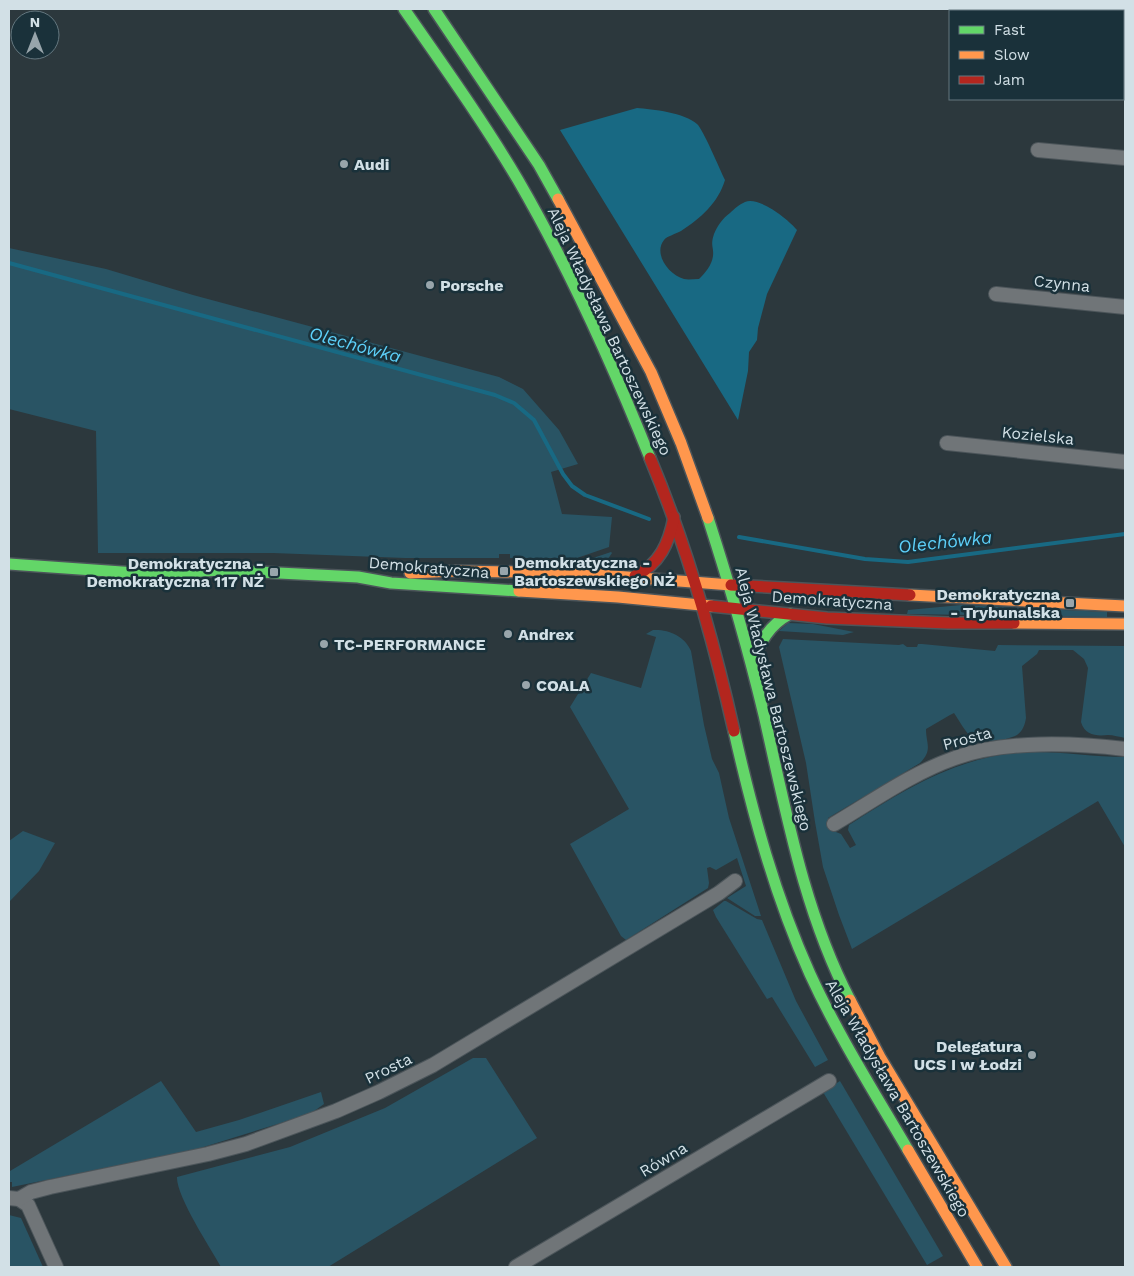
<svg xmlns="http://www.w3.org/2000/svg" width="1134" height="1276" font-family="'Work Sans',sans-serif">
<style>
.green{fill:#295464}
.water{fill:#186983}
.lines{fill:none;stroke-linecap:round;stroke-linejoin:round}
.stream{stroke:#186983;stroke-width:4}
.street-casing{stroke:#4c555a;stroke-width:16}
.fast-casing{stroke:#4c555a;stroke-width:14}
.slow-casing{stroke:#4c555a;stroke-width:14}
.jam-casing{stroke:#4c555a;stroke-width:14}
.street{stroke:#707578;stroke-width:14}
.fast{stroke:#63d668;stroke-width:11}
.slow{stroke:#ff974d;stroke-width:11}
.jam{stroke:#b3261e;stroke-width:11}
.poi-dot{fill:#98a5ab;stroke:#1a313a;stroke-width:2}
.labels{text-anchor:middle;stroke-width:5;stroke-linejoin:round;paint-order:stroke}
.poi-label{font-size:16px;font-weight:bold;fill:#d2e0e6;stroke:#1a313a;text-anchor:start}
.street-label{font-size:16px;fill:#d2e0e6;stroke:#1a313a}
.water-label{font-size:18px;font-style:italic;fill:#5dd0f9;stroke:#1a313a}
</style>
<rect width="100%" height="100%" fill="#2c383d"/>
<g class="green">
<polygon points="9,248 106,269 193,295 499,377 523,389 559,430 578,464 551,472 562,514 612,517 609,547 577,558 510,558 510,554 499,554 499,558 405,558 273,553 98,553 96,431 9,409"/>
<path d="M 611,552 L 612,553 C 598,577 560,565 537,562 L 578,563 Z"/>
<polygon points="961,605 1107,612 1107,617 907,614 908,610"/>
<polygon points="788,623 813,624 854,632 843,635 779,631"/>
<path d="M 653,630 C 668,629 685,636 691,651 L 704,725 L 712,759 L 719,773 L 729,818 L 761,916 L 755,916 L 727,898 L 746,886 L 737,858 L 716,870 L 710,867 L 707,868 L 709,883 L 708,888 L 626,940 L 621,936 L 570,844 L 629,809 L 570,707 L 591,673 L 641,688 L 656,637 L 646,634 Z"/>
<path d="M 783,639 L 899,645 L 903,644 L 907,647 L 917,647 L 918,644 L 922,644 L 995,651 L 998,645 L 1125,646 L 1125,738 C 1120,737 1113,735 1108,735 C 1097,736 1085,736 1081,722 L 1088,668 L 1084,659 L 1073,650 L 1039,650 L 1037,654 L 1022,666 L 1026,718 C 1025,724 1023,731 1017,735 C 1006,741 980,744 970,736 C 965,731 960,722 956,716 L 954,713 L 950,715 L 926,729 C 926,744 933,750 920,763 L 828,818 L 836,832 L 841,834 L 850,848 L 856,845 L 848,830 L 849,825 C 905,789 965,752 1034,752 C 1064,752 1095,757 1125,757 L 1125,847 L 1098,801 L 852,949 L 839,915 L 823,867 L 815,822 L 806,763 L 779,647 Z"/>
<polygon points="23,831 55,843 39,871 9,902 9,841"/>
<polygon points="724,901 726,901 757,919 762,920 796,1001 828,1060 815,1067 772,997 767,999 716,917 713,910"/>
<path d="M 473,1058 L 486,1058 L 537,1138 L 328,1267 L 221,1267 C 211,1249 176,1196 177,1177 L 290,1147 L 385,1108 Z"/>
<polygon points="161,1081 196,1132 239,1120 321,1092 324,1104 310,1114 197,1149 12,1187 12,1182 9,1182 9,1170 10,1171"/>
<polygon points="840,1081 943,1256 927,1265 823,1092"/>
<polygon points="9,1215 21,1218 43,1267 9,1267"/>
</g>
<path class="water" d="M 637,108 C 652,109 685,113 697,124 C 703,129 720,170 725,180 C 718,203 701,218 681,231 C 676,234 667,236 664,240 C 653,254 669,275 684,279 C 688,280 694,279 699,279 C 705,273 712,265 713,256 C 714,247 710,246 714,234 C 718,225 722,219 730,213 C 734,209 740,204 745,202 C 759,196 789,220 797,230 L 767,294 L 758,328 L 757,340 L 749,352 L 748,371 L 738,420 L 560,130 Z"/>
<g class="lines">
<g class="stream">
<polyline points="9,263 495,395 514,403 534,420 563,474 572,486 585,495 649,519"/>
<polyline points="739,537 865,559 908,562 1125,534"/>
</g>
<defs>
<g id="street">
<polyline points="1038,150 1125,158"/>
<polyline points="996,294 1125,307"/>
<polyline points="947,443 1125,462"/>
<path d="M 834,824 C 873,801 912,773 955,758 C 1003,740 1075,743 1125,749"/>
<polyline points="9,1198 19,1199 28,1205 56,1267"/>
<polyline points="19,1199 31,1192 50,1187 208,1154 246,1144 336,1111 379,1092 433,1065 719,893 735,881"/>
<polyline points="516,1267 829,1081"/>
</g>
<g id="fast">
<path d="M 404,9 C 443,65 483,121 518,180 C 569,268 612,363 650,458"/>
<polyline points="434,9 539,165 558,199"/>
<path d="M 708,518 C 729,583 748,648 764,715 C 786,811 804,912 850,1000"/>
<polyline points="9,564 150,574 222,570 358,577 391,583 519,591"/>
<path d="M 752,664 C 760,642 769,625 790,614"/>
<path d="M 734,731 C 753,815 775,896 810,974 C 838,1035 874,1092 908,1150"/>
</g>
<g id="slow">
<polyline points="558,199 651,372 681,443 708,518"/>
<polyline points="410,573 456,571 575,573 731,585"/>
<polyline points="519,591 618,597 711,606"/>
<polyline points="910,595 1125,606"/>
<polyline points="1014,623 1125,624"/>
<polyline points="850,1000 880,1057 1006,1267"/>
<polyline points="908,1150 977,1267"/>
</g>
<g id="jam">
<path d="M 650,458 C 687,546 713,638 734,731"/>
<path d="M 635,576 C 660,564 669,543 674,517"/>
<polyline points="731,585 910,595"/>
<polyline points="711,606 827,618 948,623 1014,623"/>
</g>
</defs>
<use href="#street" class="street-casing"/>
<use href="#fast" class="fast-casing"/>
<use href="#slow" class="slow-casing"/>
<use href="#jam" class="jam-casing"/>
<use href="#street" class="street"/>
<use href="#fast" class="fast"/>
<use href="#slow" class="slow"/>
<use href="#jam" class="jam"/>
</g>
<g class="poi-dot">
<circle cx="344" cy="164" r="5"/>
<circle cx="430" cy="285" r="5"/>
<rect x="499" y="566" width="10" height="10" rx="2.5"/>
<rect x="269" y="567" width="10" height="10" rx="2.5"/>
<rect x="1065" y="598" width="10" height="10" rx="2.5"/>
<circle cx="508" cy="634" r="5"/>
<circle cx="324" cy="644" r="5"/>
<circle cx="526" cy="685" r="5"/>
<circle cx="1032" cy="1055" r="5"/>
</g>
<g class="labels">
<g class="poi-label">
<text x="354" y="170">Audi</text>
<text x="440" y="291">Porsche</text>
<text x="514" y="568">Demokratyczna -<tspan x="514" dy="18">Bartoszewskiego NŻ</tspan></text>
<text x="264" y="569" text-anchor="end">Demokratyczna -<tspan x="264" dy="18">Demokratyczna 117 NŻ</tspan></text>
<text x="1060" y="600" text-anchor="end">Demokratyczna<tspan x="1060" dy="18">- Trybunalska</tspan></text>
<text x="518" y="640">Andrex</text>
<text x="334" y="650">TC-PERFORMANCE</text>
<text x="536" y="691">COALA</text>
<text x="1022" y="1052" text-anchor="end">Delegatura<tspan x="1022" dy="18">UCS I w Łodzi</tspan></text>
</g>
<g class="street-label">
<text transform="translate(1062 283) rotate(6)" y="6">Czynna</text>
<text transform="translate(610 331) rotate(65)" y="6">Aleja Władysława Bartoszewskiego</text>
<text transform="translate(1038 435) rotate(6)" y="6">Kozielska</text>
<text transform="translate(429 567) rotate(5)" y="6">Demokratyczna</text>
<text transform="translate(832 600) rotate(4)" y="6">Demokratyczna</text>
<text transform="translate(774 699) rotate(76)" y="6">Aleja Władysława Bartoszewskiego</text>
<text transform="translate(967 738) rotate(-15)" y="6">Prosta</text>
<text transform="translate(388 1068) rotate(-26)" y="6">Prosta</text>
<text transform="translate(898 1098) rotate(60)" y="6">Aleja Władysława Bartoszewskiego</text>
<text transform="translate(663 1159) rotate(-31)" y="6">Równa</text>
</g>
<g class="water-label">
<text transform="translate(355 345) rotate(15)" y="6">Olechówka</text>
<text transform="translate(945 542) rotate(-6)" y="6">Olechówka</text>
</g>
</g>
<rect width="1134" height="1276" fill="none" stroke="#d2e0e6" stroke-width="20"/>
<rect x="949" y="10" width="175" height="90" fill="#1a313a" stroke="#64777f"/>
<rect x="959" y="26" width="25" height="8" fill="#63d668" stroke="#64777f"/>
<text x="994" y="35" font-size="15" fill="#d2e0e6">Fast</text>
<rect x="959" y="51" width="25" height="8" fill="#ff974d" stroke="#64777f"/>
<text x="994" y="60" font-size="15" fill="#d2e0e6">Slow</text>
<rect x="959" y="76" width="25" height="8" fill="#b3261e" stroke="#64777f"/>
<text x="994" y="85" font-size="15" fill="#d2e0e6">Jam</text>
<g transform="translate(35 35)"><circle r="24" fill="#1a313a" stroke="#64777f"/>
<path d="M0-4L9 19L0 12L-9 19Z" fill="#98a5ab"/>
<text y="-8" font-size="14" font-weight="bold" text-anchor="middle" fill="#d2e0e6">N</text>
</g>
</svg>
